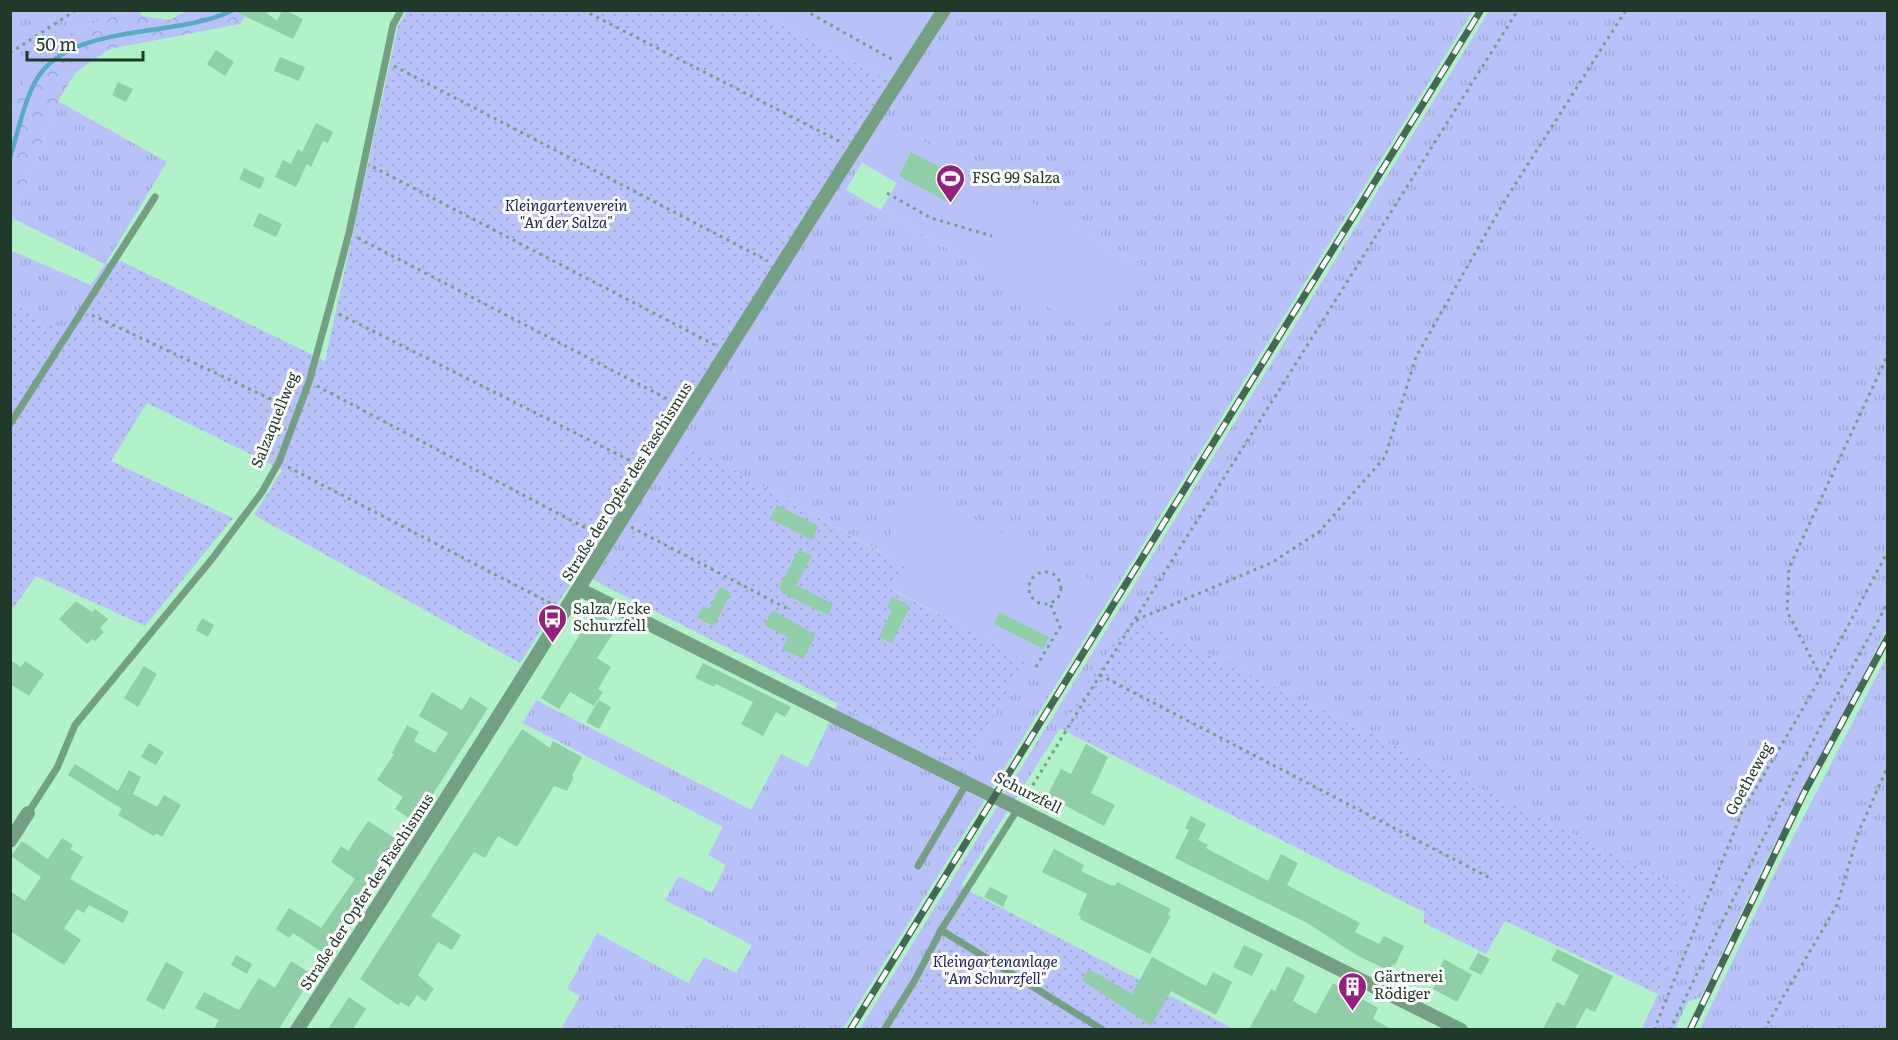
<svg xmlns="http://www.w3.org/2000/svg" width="1898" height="1040" font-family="Literata,serif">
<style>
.grass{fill:url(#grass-tufts);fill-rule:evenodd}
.forest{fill:url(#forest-crowns)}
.garden{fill:url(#garden-dots)}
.pitch{fill:#b8c2f9}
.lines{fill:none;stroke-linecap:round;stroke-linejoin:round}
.stream{stroke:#57acc1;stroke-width:4.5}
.building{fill:#8fcea6}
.path{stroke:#71a082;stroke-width:3;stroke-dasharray:3 4.5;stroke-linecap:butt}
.service{stroke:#73a083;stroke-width:7}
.minor{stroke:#73a083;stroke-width:14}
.rail-casing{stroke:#446851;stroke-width:7}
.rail{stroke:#fff;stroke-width:4.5;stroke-dasharray:14;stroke-linecap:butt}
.labels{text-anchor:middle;stroke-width:6;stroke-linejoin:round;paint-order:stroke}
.poi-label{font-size:15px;fill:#203a2a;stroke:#fff;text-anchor:start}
.park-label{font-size:15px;font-style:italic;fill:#202165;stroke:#fff}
.street-label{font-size:15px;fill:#203a2a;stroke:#fff}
</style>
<defs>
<pattern id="grass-tufts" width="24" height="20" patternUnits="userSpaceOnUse" patternTransform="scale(1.5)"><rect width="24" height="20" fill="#b8c2f9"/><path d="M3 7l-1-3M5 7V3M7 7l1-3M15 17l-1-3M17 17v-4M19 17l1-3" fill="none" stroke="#9ea7d6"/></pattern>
<pattern id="forest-crowns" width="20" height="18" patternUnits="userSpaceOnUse" patternTransform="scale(1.5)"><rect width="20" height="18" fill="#b8c2f9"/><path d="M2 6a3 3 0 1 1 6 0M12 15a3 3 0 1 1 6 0" fill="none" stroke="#9ea7d6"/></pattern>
<pattern id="garden-dots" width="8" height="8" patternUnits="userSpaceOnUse" patternTransform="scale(1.5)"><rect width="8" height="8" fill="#b8c2f9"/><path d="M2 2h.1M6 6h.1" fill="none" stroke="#9ea7d6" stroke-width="1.8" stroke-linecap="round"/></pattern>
</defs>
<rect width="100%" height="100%" fill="#b2f2c8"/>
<g class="grass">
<polygon points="10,11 128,11 75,30 26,77 11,114"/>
<path d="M 933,11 L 1473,11 L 843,1029 L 561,1029 L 580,996 L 567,989 L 597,933 L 688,983 L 704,957 L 736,973 L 752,945 L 665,900 L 679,876 L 712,893 L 726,865 L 708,855 L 723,827 L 523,723 L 536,700 L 751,810 L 781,754 L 808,767 L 838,704 L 964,767 L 1024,661 L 893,589 L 906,566 L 688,445 L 603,585 L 579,572 ZM 879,133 L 1021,198 L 1139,264 L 981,268 L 846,190 Z"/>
<polygon points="1489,11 1887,11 1887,629 1766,861 1701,997 1688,1002 1675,1029 1642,1029 1658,994 1691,892 1131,616 961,885 973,893 888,1029 859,1030"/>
<polygon points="58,101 167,162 106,263 121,261 70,338 11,301 10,250 91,285 105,264 14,219"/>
<polygon points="1887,656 1887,1029 1700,1029 1777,868"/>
</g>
<polygon class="forest" points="128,11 139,11 142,16 169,20 187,11 249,11 240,24 110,49 76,72 58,101 11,227 11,114 26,77 44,53 75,30"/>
<g class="garden">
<polygon points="407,11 755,11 891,81 520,663 254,515 282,470 147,403 111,461 233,518 145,626 36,576 11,611 11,301 70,337 121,261 325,361 398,26"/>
<polygon points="688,444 906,567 893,590 1025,661 964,767 603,585"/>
<polygon points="1131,616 1692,892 1658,994 1505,921 1486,954 1424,923 1424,912 1059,728"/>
<polygon points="973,893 1234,1029 888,1030"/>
</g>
<g class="pitch">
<polygon points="755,11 933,11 891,81"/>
<polygon points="902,129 1139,264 1098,336 881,210 897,183 861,162 879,133"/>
<polygon points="913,487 1114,591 1059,680 893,589 906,567 881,553"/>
</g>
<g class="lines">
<path class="stream" d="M 10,157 C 18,133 23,104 35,82 C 68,21 177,39 233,10"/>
</g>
<g class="building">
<polygon points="232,10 269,10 267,13 277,21 282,10 285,10 303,19 293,39"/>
<polygon points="216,50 234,62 225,76 207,64"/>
<polygon points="280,57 305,67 299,81 274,71"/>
<polygon points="118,82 133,89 126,102 112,95"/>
<polygon points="316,123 333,132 328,143 323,141 311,167 307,164 296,187 275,177 283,160 291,164 298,149 302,152"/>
<polygon points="911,152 966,180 953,205 899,176"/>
<polygon points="244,168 265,178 260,189 239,179"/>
<polygon points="259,213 282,224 276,237 253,226"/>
<polygon points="777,505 819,526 812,540 770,519"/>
<polygon points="799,549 812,556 796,585 833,604 828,615 782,593 783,591 779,588"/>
<polygon points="720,587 731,593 714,626 697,617 703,606 709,609"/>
<polygon points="892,597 910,606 892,643 879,637 892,610 887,608"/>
<polygon points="76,601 92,612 95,609 108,619 100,628 104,632 95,641 92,639 87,644 59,619"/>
<polygon points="773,610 816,635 803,659 782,649 788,637 764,625"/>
<polygon points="594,611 618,626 597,658 611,667 598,689 603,692 594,706 570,692 559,709 541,698"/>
<polygon points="1000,612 1049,637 1043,649 994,624"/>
<polygon points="202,618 214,625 208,637 196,630"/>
<polygon points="10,660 21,667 25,661 44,674 29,696 10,684"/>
<polygon points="703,663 791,707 785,717 776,712 763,736 741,724 753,702 716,684 714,687 695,678"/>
<polygon points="144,666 157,674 138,707 124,698"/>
<polygon points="432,692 462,710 470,697 488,708 415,822 395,809 403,797 377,780 394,754 392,753 407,725 419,732 414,741 435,753 448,733 419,716"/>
<polygon points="599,700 611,707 599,729 586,722"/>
<polygon points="522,729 550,748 553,741 582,757 572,776 574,777 567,791 554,786 517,847 498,836 485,858 474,852 431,916 461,935 452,950 438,942 418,975 434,989 425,1002 417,995 409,1007 401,1002 398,1005 360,979"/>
<polygon points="149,743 164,752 156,765 141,757"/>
<polygon points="1086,744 1108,757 1091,793 1115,805 1104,826 1047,796 1061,769 1071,774"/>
<polygon points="75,764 118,791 129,770 141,777 133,794 157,807 164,795 181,805 162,837 156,833 154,836 118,815 122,809 68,775"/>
<polygon points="1191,816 1206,824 1198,840 1208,845 1206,848 1268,881 1281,854 1298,863 1287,885 1360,923 1355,932 1379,944 1384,936 1404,946 1395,965 1393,964 1390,971 1358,956 1309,924 1175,858 1189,830 1185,828"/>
<polygon points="368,821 401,842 326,955 293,933 289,938 276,929 289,908 321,928 355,879 331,862 341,846 348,851"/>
<polygon points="62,838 73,845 70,849 83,857 70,879 129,912 123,923 89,905 84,913 77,909 64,928 81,940 64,965 10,931 10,891 25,901 41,877 11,856 22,841 48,859"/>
<polygon points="1054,849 1084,865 1081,871 1110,885 1115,886 1117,882 1171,909 1168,914 1171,916 1150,954 1080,919 1081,916 1078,915 1087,894 1042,872"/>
<polygon points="990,887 1008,896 1003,907 984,897"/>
<polygon points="1244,945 1263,954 1252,976 1233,967"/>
<polygon points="1557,949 1613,976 1595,1012 1586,1008 1575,1029 1543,1029 1557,1002 1564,1006 1579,975 1551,960"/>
<polygon points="1478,953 1490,959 1481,975 1469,969"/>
<polygon points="236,955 252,964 247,974 231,965"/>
<polygon points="1152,957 1206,986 1213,972 1232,982 1216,1015 1171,991 1151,1026 1082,980 1089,969 1132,994"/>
<polygon points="1444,959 1472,975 1457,1002 1433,989 1438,979 1435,977"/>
<polygon points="291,961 313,975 279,1029 214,1029 219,1020 195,1008 204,992 239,1010 259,978 275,988"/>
<polygon points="166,962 184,972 164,1010 146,1000"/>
<polygon points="1287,966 1305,976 1293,1001 1316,1014 1333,983 1378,1008 1373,1019 1391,1029 1249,1029 1271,989 1275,991"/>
<polygon points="349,997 366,1009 353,1029 328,1029"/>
</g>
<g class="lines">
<g class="path">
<polyline points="583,10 843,143"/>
<polyline points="804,10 895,61"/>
<polyline points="10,53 76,10"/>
<polyline points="394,66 768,261"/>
<polyline points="373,167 715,345"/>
<polyline points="887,193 931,218 992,236"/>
<polyline points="358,238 679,405"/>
<polyline points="339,314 641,466"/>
<polyline points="92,315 290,408"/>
<polyline points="317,386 597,534"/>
<polyline points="288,467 554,605"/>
<polyline points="631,527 788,609"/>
<circle cx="1045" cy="588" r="16"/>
<polyline points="1136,620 1271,563 1319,532 1385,457 1416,357 1504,202 1626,10"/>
<polyline points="1036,667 1060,627 1050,603"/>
<polyline points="1100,675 1490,878"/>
<polyline points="1821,677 1787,611 1789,568 1888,354"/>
<polyline points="1025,798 1100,675 1518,10"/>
<polyline points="1654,1030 1742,812 1812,693 1888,551"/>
<path d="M 1670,1030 C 1739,886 1809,742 1888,603"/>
<polyline points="1764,1030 1837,905 1859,831 1888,766"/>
</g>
<g class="service">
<polyline points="10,424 155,197"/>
<polyline points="1019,807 941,930 1103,1030"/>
<polyline points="28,813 57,768 75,725 212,559 262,492 279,462 309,382 329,309 349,233 393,25 401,10"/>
<polyline points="918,866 967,783"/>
<polyline points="884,1030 915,980 941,930"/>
</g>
<g class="minor">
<polyline points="579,589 1461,1030"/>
<polyline points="10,841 28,813"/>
<path d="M 297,1030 C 518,693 725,348 944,10"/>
</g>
<defs>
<g id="rail">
<polyline points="850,1030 1481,10"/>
<polyline points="1690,1030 1804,793 1888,637"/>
</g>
</defs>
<use href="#rail" class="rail-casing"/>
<use href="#rail" class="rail"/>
</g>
<defs>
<symbol id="stadium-pin" viewBox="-11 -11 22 30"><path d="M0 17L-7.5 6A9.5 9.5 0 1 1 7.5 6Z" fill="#942180" stroke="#fff"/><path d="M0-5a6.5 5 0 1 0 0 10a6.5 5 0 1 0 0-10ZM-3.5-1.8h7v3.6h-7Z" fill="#fff"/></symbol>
<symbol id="bus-pin" viewBox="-11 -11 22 30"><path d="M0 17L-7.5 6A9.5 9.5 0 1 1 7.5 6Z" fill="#942180" stroke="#fff"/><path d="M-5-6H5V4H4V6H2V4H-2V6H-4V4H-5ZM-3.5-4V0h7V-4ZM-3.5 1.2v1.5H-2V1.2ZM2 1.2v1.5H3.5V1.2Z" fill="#fff"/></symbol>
<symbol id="building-pin" viewBox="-11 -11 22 30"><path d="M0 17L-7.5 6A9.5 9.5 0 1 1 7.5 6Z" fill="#942180" stroke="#fff"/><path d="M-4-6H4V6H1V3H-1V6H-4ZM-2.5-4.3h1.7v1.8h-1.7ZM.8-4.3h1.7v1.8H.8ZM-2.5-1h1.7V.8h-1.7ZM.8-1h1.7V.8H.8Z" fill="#fff"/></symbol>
</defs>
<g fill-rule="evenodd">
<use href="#stadium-pin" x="934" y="162" width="33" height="45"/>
<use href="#bus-pin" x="536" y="602" width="33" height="45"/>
<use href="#building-pin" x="1336" y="970" width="33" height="45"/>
</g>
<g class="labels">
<g class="poi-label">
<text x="972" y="183">FSG 99 Salza</text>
<text x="573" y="614">Salza/Ecke<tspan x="573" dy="17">Schurzfell</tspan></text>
<text x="1374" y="982">Gärtnerei<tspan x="1374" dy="17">Rödiger</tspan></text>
</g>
<g class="park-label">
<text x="566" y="211">Kleingartenverein<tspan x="566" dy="17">"An der Salza"</tspan></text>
<text x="995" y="967">Kleingartenanlage<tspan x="995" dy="17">"Am Schurzfell"</tspan></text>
</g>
<g class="street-label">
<text transform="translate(275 420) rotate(-68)" y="5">Salzaquellweg</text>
<text transform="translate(627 482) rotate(-58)" y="5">Straße der Opfer des Faschismus</text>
<text transform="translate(1749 779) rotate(-61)" y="5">Goetheweg</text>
<text transform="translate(1028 793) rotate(27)" y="5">Schurzfell</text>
<text transform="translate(367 892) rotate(-57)" y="5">Straße der Opfer des Faschismus</text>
</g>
</g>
<rect width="1898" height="1040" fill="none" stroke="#203a2a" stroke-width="24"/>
<path d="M27 51v9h116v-9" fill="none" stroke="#203a2a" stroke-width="3"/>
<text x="36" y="51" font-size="18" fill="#203a2a" stroke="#ffffff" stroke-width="4.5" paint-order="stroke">50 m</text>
</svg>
